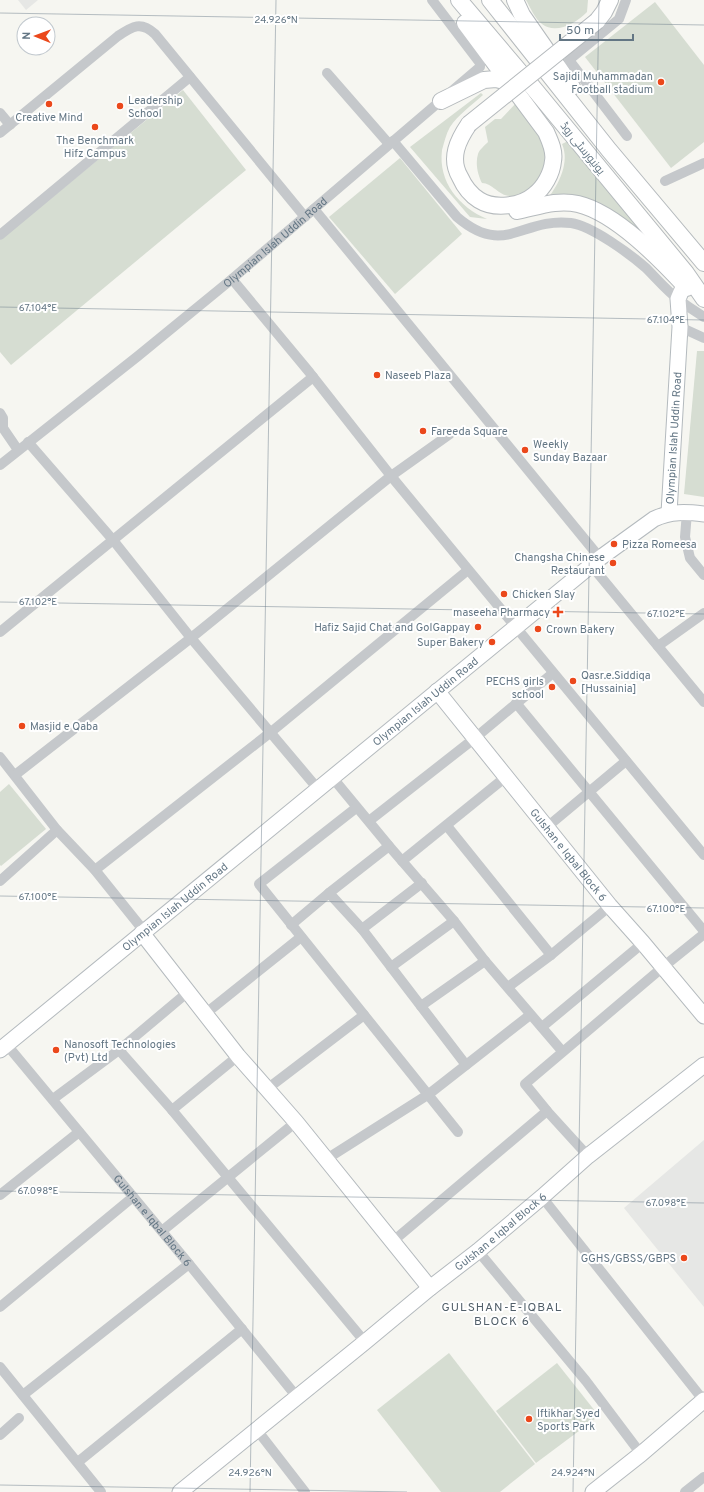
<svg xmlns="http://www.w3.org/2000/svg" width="704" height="1492" font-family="Overpass,Cairo,sans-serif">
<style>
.built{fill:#e6e7e5}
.green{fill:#d6ddd2}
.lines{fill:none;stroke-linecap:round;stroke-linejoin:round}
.secondary-casing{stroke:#b4babe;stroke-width:17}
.primary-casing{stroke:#b5babd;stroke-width:18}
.street{stroke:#c5c8cb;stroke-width:10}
.secondary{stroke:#fff;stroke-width:15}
.primary{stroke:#fff;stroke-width:16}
.primary-bridge-casing{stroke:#b5babd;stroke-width:18;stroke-linecap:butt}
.primary-bridge{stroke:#fff;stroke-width:16}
.ticks{fill:none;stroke:#637684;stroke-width:1;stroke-opacity:0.45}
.poi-dot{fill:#eb481b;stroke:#fff;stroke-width:1.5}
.labels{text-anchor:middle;stroke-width:4;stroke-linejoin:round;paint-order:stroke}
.poi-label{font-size:11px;fill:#637684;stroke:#fff;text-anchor:start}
.street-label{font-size:11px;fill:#637684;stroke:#fff}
.neighbourhood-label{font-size:12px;letter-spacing:1px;fill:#515f69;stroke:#fff}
.ticks-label{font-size:10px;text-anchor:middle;fill:#637684;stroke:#fff;stroke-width:4;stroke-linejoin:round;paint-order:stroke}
</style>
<rect width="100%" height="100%" fill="#f6f6f1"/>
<g class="built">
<polygon points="18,0 38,0 26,10"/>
<polygon points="704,1140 704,1307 624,1208"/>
</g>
<g class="green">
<path d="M 526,0 L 588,0 L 587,12 C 576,23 556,35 542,24 C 535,19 530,7 526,0 Z"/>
<polygon points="655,2 704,65 704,142 671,168 585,57"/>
<polygon points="183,90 246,170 11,365 0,352 0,240"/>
<path d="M 481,93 L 483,95 C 472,105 458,115 450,127 C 446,134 444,143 442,150 C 438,182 459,207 487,219 L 470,217 L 410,147 Z"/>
<path d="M 519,100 C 532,119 556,149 544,175 C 543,178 538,181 536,183 C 528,190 523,196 512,196 C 499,197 493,183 482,183 C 478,175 475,164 478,154 C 479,150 485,145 488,142 L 485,127 L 495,119 L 501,119 Z"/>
<path d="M 568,141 L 652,240 L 548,198 C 559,184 570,162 562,144 Z"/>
<polygon points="400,158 462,234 395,294 329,217"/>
<polygon points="697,351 704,351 704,497 684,494"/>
<polygon points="9,784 46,829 1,866 0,865 0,792"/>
<polygon points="449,1353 535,1464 500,1492 441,1492 377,1410"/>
<polygon points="557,1363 599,1416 536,1463 496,1411"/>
</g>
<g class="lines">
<defs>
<g id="secondary">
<path id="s3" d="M 669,513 L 680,327 L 678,299 L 684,285 L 686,274"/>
<path id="s4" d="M 437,691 L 610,906 L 643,943 L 704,1016"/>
<polyline points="142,933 238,1056 296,1122 430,1288"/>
<path id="s5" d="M 0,1050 L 600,558 L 654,519 C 671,511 686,512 704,514"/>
<path id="s6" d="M 180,1492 L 365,1342 L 430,1288 L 478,1251 L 542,1197 L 588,1156 L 704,1065"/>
<polyline points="593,1492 641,1454 704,1400"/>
</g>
<g id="primary">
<polyline points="459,0 531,85 686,273 704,299"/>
<polyline points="490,0 609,150 704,263"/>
<polyline points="515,0 522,15 572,87"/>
<polyline points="597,21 604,12 610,0"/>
<path d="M 465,23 L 546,132 C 550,141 555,151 553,161 C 552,173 544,188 534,195 C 521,206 495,210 479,200 C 471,195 464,186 460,177 C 449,158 458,140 469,124"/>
<polyline points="441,101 484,80 496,79 508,82"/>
<path d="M 517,211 C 537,207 557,199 578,204 C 616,213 661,260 687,288"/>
</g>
</defs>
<use href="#secondary" class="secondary-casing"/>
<use href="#primary" class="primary-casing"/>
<g class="street">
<polyline points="626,0 619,19 569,60 627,136"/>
<polyline points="327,73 389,144"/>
<polyline points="0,113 10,125"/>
<path d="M 0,133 L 118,36 C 133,26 141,21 155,34 L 305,217"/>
<path d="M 393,141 L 457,217 C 505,258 522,217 571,223 C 592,226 630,254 646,268 C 657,279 667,291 679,300 C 687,306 696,312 704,317"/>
<polyline points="665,181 704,163"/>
<polyline points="314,209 600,558"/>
<polyline points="0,235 190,77"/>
<polyline points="232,279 310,373 391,476 704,855"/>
<polyline points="680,327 704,338"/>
<polyline points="0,413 3,418 3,428 18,450"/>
<polyline points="28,442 113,540 191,638 318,789"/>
<path id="s1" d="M 0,465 L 138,356 L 232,279 L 480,67 L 480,63 L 432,0"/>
<polyline points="687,512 685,537 690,558 704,575"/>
<polyline points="591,565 704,702"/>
<polyline points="0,632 313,377"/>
<polyline points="658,646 704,613"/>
<polyline points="516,703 704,931"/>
<polyline points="0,757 57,830 95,870 144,931"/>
<polyline points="15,775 191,638 391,476 450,434"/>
<polyline points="332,777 389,846 454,921 485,961 562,1051"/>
<polyline points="356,808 259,884 458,1132"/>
<polyline points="369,821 475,738 553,673"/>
<polyline points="447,826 551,955"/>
<polyline points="547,827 626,761"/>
<polyline points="402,861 507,776"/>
<polyline points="95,870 271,732 468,570"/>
<polyline points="0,881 57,830"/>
<polyline points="329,893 362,929 466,1065"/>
<polyline points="291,925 329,893 389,846"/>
<polyline points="362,929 422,883"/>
<polyline points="391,967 454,921"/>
<polyline points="508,987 551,955 610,906"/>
<polyline points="421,1006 485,961"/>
<polyline points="205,1014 301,937"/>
<polyline points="542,1027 643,943"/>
<path id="s2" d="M 7,1045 L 189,1264 L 297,1397"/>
<polyline points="119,1050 172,1110 365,1342"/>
<polyline points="267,1089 364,1015"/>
<polyline points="53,1099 119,1050 188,992"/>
<polyline points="172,1110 238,1056"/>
<polyline points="588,1156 547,1111 525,1084 663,967 704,934"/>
<polyline points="325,1160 429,1094 530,1015"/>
<polyline points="0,1195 79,1132"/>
<polyline points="542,1197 704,1401"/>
<polyline points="162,1231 296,1122"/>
<polyline points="392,1242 547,1111"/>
<polyline points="478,1251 586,1381 641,1454"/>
<polyline points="0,1307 133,1197"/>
<polyline points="0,1367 101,1492"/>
<polyline points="23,1395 189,1264"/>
<polyline points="257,1430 305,1492"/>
<polyline points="0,1435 19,1418"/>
<polyline points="78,1462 242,1329"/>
<polyline points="685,1492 704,1477"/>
</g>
<use href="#secondary" class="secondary"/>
<use href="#primary" class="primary"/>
<defs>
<polyline id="primary-bridge" points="469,124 597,21"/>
</defs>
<use href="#primary-bridge" class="primary-bridge-casing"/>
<use href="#primary-bridge" class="primary-bridge"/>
</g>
<path class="ticks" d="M 0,13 L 704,25M 0,307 L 704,320M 0,602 L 704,614M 0,896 L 704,908M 0,1191 L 704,1203M 0,1485 L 407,1492M 250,1492 L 276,0M 573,1492 L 599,0"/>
<g class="poi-dot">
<circle cx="661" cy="82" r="4"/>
<circle cx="49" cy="104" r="4"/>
<circle cx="120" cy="106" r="4"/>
<circle cx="95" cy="127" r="4"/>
<circle cx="377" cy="375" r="4"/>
<circle cx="423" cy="431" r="4"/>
<circle cx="525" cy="450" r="4"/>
<circle cx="614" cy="544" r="4"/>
<circle cx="613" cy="563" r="4"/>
<circle cx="504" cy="594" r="4"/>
<path d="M556 606h4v4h4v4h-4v4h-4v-4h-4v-4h4z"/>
<circle cx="478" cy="627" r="4"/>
<circle cx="538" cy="629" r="4"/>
<circle cx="492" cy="642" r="4"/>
<circle cx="573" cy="681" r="4"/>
<circle cx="552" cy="687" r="4"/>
<circle cx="22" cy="726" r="4"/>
<circle cx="56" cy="1050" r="4"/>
<circle cx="684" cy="1258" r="4"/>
<circle cx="529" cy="1419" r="4"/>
</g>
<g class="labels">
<g class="poi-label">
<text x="653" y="80" text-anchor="end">Sajidi Muhammadan<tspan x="653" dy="13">Football stadium</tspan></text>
<text x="128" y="104">Leadership<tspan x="128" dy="13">School</tspan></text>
<text x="49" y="121" text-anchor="middle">Creative Mind</text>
<text x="95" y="144" text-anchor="middle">The Benchmark<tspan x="95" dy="13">Hifz Campus</tspan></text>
<text x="385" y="379">Naseeb Plaza</text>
<text x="431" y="435">Fareeda Square</text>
<text x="533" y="448">Weekly<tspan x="533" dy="13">Sunday Bazaar</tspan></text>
<text x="622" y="548">Pizza Romeesa</text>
<text x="605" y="561" text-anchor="end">Changsha Chinese<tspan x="605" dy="13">Restaurant</tspan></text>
<text x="512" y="598">Chicken Slay</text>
<text x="550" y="616" text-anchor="end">maseeha Pharmacy</text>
<text x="470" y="631" text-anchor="end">Hafiz Sajid Chat and GolGappay</text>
<text x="546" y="633">Crown Bakery</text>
<text x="484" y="646" text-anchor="end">Super Bakery</text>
<text x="581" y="679">Qasr.e.Siddiqa<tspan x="581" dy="13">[Hussainia]</tspan></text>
<text x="544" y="685" text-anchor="end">PECHS girls<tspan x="544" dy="13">school</tspan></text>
<text x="30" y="730">Masjid e Qaba</text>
<text x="64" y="1048">Nanosoft Technologies<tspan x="64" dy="13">(Pvt) Ltd</tspan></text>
<text x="676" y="1262" text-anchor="end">GGHS/GBSS/GBPS</text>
<text x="537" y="1417">Iftikhar Syed<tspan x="537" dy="13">Sports Park</tspan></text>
</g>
<g class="street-label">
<text transform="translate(583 148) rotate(51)" y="4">یونیورسٹی روڈ</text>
<text dy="4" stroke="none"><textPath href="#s1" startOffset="354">Olympian Islah Uddin Road</textPath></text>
<text dy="4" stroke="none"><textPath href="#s3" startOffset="75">Olympian Islah Uddin Road</textPath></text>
<text dy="4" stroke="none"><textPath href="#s5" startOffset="550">Olympian Islah Uddin Road</textPath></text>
<text dy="4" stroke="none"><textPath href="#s4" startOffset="210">Gulshan e Iqbal Block 6</textPath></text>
<text dy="4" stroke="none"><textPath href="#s5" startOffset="226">Olympian Islah Uddin Road</textPath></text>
<text dy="4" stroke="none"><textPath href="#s2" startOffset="228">Gulshan e Iqbal Block 6</textPath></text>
<text dy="4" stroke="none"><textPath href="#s6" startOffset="413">Gulshan e Iqbal Block 6</textPath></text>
</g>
<g class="neighbourhood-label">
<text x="502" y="1311">GULSHAN-E-IQBAL<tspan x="502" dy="14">BLOCK 6</tspan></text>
</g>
</g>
<g class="ticks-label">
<text x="276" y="23">24.926°N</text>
<text x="38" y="311">67.104°E</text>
<text x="666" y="323">67.104°E</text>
<text x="38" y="605">67.102°E</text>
<text x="666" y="617">67.102°E</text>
<text x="38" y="900">67.100°E</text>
<text x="666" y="912">67.100°E</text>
<text x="38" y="1194">67.098°E</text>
<text x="666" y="1206">67.098°E</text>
<text x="250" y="1476">24.926°N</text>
<text x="573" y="1476">24.924°N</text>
</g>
<g transform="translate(36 36) rotate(271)"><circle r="19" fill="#ffffff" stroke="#c1c8ce"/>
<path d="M0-3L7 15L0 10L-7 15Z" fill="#eb481b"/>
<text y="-6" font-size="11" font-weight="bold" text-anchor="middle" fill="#637684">N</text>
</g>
<path d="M560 34v6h73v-6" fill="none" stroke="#637684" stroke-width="2"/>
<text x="566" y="34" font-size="12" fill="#637684" stroke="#ffffff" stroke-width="3" paint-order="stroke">50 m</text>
</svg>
